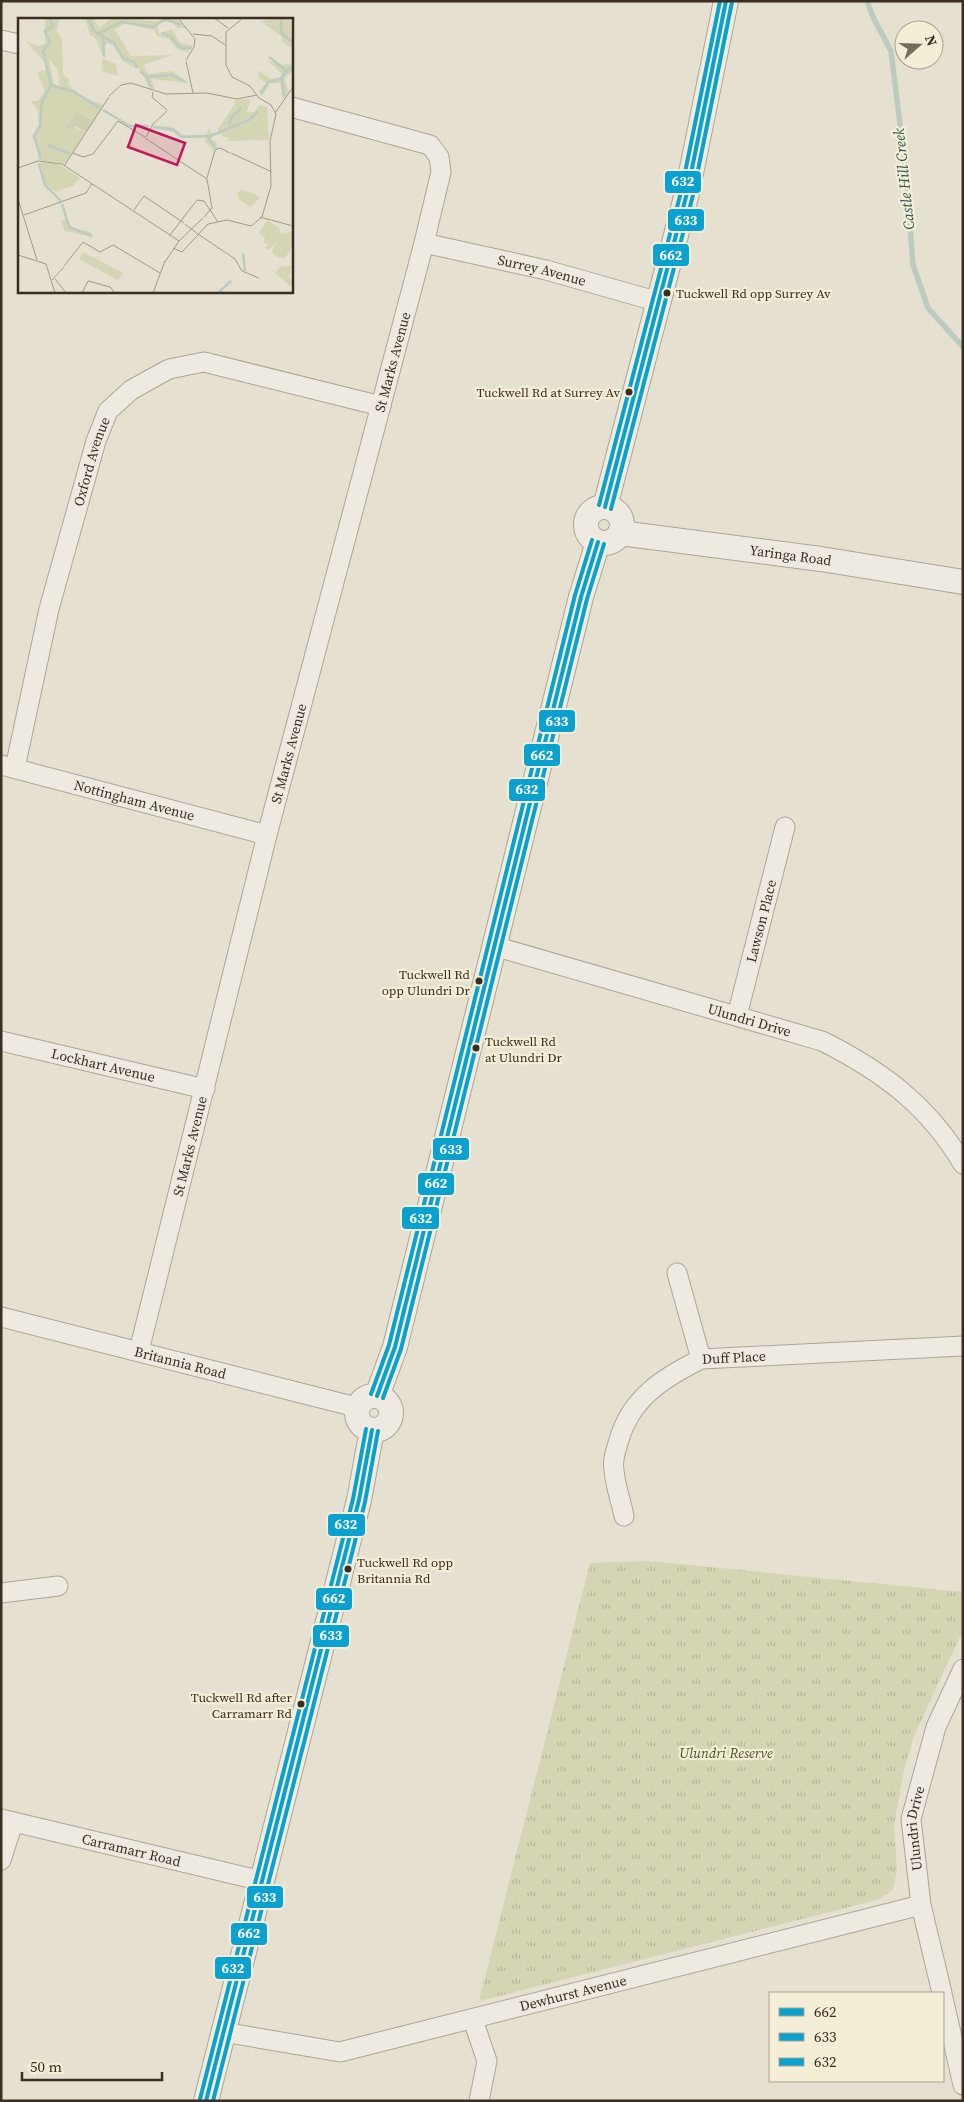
<svg xmlns="http://www.w3.org/2000/svg" width="964" height="2102" font-family="'Source Serif 4',serif">
<style>
.park{fill:url(#park-tufts)}
.lines{fill:none;stroke-linecap:round;stroke-linejoin:round}
.stream{stroke:#bbcbc2;stroke-width:5.5}
.minor-casing{stroke:#aba599;stroke-width:21}
.tertiary-casing{stroke:#aba599;stroke-width:26}
.minor{stroke:#eeeae2;stroke-width:19}
.tertiary{stroke:#eeeae2;stroke-width:24}
.bus-1-casing{stroke:#f5eed7;stroke-width:8}
.bus-2-casing{stroke:#f5eed7;stroke-width:8}
.bus-3-casing{stroke:#f5eed7;stroke-width:8}
.bus-1{stroke:#09a1d0;stroke-width:4}
.bus-2{stroke:#09a1d0;stroke-width:4}
.bus-3{stroke:#09a1d0;stroke-width:4}
.bus-dot{fill:#3a2e20;stroke:#f5eed7;stroke-width:2}
.labels{text-anchor:middle;stroke-width:4.5;stroke-linejoin:round;paint-order:stroke}
.bus-label{font-size:13px;fill:#3a2e20;stroke:#f5eed7;text-anchor:start}
.street-label{font-size:14px;fill:#3a2e20;stroke:#f5eed7}
.park-label{font-size:14px;font-style:italic;fill:#485627;stroke:#f5eed7}
.water-label{font-size:15px;font-style:italic;fill:#305a5a;stroke:#f5eed7}
.inset-river{fill:none;stroke:#bbcbc2;stroke-width:2.5}
.inset-road{fill:none;stroke:#a1998a;stroke-width:1}
.view{fill:#c2185b;fill-opacity:0.15;stroke:#c2185b;stroke-width:2.5}
.inset-edge{fill:none;stroke:#3a2e20;stroke-width:2.5}
.line-badge{stroke:#f5eed7;stroke-width:2}
.badge-label{font-size:14px;text-anchor:middle;font-weight:bold;fill:#fff}
</style>
<defs>
<pattern id="park-tufts" width="24" height="20" patternUnits="userSpaceOnUse" patternTransform="scale(1.25)"><rect width="24" height="20" fill="#d3d5b3"/><path d="M3 7l-1-3M5 7V3M7 7l1-3M15 17l-1-3M17 17v-4M19 17l1-3" fill="none" stroke="#b6b79a"/></pattern>
</defs>
<rect width="100%" height="100%" fill="#e6e0d0"/>
<polygon class="park" points="649,1561 963,1592 963,1630 914,1736 904,1770 894,1826 897,1869 893,1890 877,1900 479,2001 590,1563"/>
<g class="lines">
<polyline class="stream" points="867,1 874,19 891,51 906,173 913,265 928,308 963,347"/>
<defs>
<g id="minor">
<polyline points="1,40 19,44"/>
<path id="s1" d="M 424,243 L 546,270 L 659,302"/>
<path id="s2" d="M 1,765 L 267,835"/>
<path id="s3" d="M 15,768 L 49,609 L 96,441 L 108,411 L 131,390 L 169,369 L 204,362 L 381,406"/>
<path id="s4" d="M 494,946 L 822,1041 C 882,1071 929,1106 963,1164"/>
<path id="s5" d="M 737,1016 L 785,827"/>
<path id="s6" d="M 1,1041 L 205,1089"/>
<polyline points="677,1273 701,1359"/>
<path id="s7" d="M 1,1317 L 348,1405 L 358,1410"/>
<path id="s8" d="M 139,1351 L 267,835 L 424,243 L 441,172 L 439,157 L 430,145 L 291,107"/>
<path id="s9" d="M 624,1516 C 621,1501 615,1485 614,1470 C 612,1460 616,1450 619,1440 C 631,1398 663,1378 701,1359 L 963,1346"/>
<polyline points="1,1593 58,1586"/>
<path id="s10" d="M 1,1819 L 262,1881"/>
<polyline points="1,1860 13,1823"/>
<path id="s11" d="M 942,1993 L 921,1905 L 911,1819 L 936,1727 L 963,1669"/>
<polyline points="943,1998 963,2085"/>
<polyline points="473,2020 487,2061 479,2101"/>
<path id="s12" d="M 223,2032 L 340,2052 L 921,1905"/>
</g>
<g id="tertiary">
<polyline points="605,507 687,193 726,1"/>
<circle cx="604" cy="525" r="18"/>
<path id="s13" d="M 620,533 L 821,559 L 963,582"/>
<polyline points="377,1396 395,1347 581,597 598,542"/>
<circle cx="374" cy="1413" r="17"/>
<polyline points="206,2101 359,1500 372,1430"/>
</g>
</defs>
<use href="#minor" class="minor-casing"/>
<use href="#tertiary" class="tertiary-casing"/>
<use href="#minor" class="minor"/>
<use href="#tertiary" class="tertiary"/>
<defs>
<g id="bus-1">
<polyline points="605,507 687,193 726,1"/>
<polyline points="377,1396 395,1347 581,597 598,542"/>
<polyline points="206,2101 359,1500 372,1430"/>
</g>
<g id="bus-2">
<polyline points="611,509 693,195 732,2"/>
<polyline points="383,1398 401,1349 587,599 604,544"/>
<polyline points="213,2101 365,1502 378,1431"/>
</g>
<g id="bus-3">
<polyline points="599,505 681,192 720,1"/>
<polyline points="371,1394 389,1345 575,595 592,540"/>
<polyline points="200,2099 353,1499 366,1429"/>
</g>
</defs>
<use href="#bus-1" class="bus-1-casing"/>
<use href="#bus-2" class="bus-2-casing"/>
<use href="#bus-3" class="bus-3-casing"/>
<use href="#bus-1" class="bus-1"/>
<use href="#bus-2" class="bus-2"/>
<use href="#bus-3" class="bus-3"/>
</g>
<g class="bus-dot">
<circle cx="667" cy="293" r="4.5"/>
<circle cx="629" cy="392" r="4.5"/>
<circle cx="479" cy="981" r="4.5"/>
<circle cx="476" cy="1048" r="4.5"/>
<circle cx="348" cy="1569" r="4.5"/>
<circle cx="301" cy="1704" r="4.5"/>
</g>
<g class="labels">
<g class="bus-label">
<text x="676" y="298">Tuckwell Rd opp Surrey Av</text>
<text x="620" y="397" text-anchor="end">Tuckwell Rd at Surrey Av</text>
<text x="470" y="979" text-anchor="end">Tuckwell Rd<tspan x="470" dy="16">opp Ulundri Dr</tspan></text>
<text x="485" y="1046">Tuckwell Rd<tspan x="485" dy="16">at Ulundri Dr</tspan></text>
<text x="357" y="1567">Tuckwell Rd opp<tspan x="357" dy="16">Britannia Rd</tspan></text>
<text x="292" y="1702" text-anchor="end">Tuckwell Rd after<tspan x="292" dy="16">Carramarr Rd</tspan></text>
</g>
<g class="street-label">
<text dy="5" stroke="none"><textPath href="#s1" startOffset="121">Surrey Avenue</textPath></text>
<text dy="5" stroke="none"><textPath href="#s8" startOffset="1021">St Marks Avenue</textPath></text>
<text dy="5" stroke="none"><textPath href="#s3" startOffset="316">Oxford Avenue</textPath></text>
<text dy="5" stroke="none"><textPath href="#s13" startOffset="172">Yaringa Road</textPath></text>
<text dy="5" stroke="none"><textPath href="#s8" startOffset="616">St Marks Avenue</textPath></text>
<text dy="5" stroke="none"><textPath href="#s2" startOffset="138">Nottingham Avenue</textPath></text>
<text dy="5" stroke="none"><textPath href="#s5" startOffset="98">Lawson Place</textPath></text>
<text dy="5" stroke="none"><textPath href="#s4" startOffset="266">Ulundri Drive</textPath></text>
<text dy="5" stroke="none"><textPath href="#s6" startOffset="105">Lockhart Avenue</textPath></text>
<text dy="5" stroke="none"><textPath href="#s8" startOffset="211">St Marks Avenue</textPath></text>
<text dy="5" stroke="none"><textPath href="#s9" startOffset="230">Duff Place</textPath></text>
<text dy="5" stroke="none"><textPath href="#s7" startOffset="185">Britannia Road</textPath></text>
<text dy="5" stroke="none"><textPath href="#s11" startOffset="168">Ulundri Drive</textPath></text>
<text dy="5" stroke="none"><textPath href="#s10" startOffset="134">Carramarr Road</textPath></text>
<text dy="5" stroke="none"><textPath href="#s12" startOffset="359">Dewhurst Avenue</textPath></text>
</g>
<g class="park-label">
<text x="726" y="1758">Ulundri Reserve</text>
</g>
<g class="water-label">
<text transform="translate(904 179) rotate(-96)" y="5">Castle Hill Creek</text>
</g>
</g>
<g transform="translate(18 18)">
<rect width="275" height="275" fill="#e6e0d0"/>
<path d="M 42,106 L 58,117 L 54,121 L 47,120 L 36,113 Z" fill="#d3d5b3"/>
<path d="M 27,0 L 42,0 L 38,12 L 44,21 L 45,56 L 51,61 L 51,68 L 72,83 L 86,86 L 76,103 L 59,93 L 48,110 L 41,106 L 37,113 L 47,120 L 54,121 L 57,117 L 51,112 L 54,109 L 68,114 L 55,133 L 36,142 L 21,142 L 19,127 L 14,119 L 21,108 L 19,84 L 27,73 L 19,55 L 27,52 L 28,46 L 8,23 L 19,28 L 27,26 ZM 31,41 L 40,52 L 41,67 L 37,68 L 35,63 ZM 67,0 L 75,0 L 81,10 L 94,0 L 139,3 L 155,0 L 162,4 L 167,10 L 159,10 L 155,5 L 146,3 L 139,8 L 142,17 L 149,19 L 143,15 L 154,11 L 162,25 L 176,28 L 169,34 L 159,31 L 151,21 L 139,18 L 136,12 L 107,5 L 97,12 L 113,38 L 154,37 L 126,47 L 130,56 L 154,53 L 171,65 L 134,61 L 136,71 L 131,70 L 122,52 L 106,44 L 95,27 L 90,25 L 85,29 L 88,40 L 85,39 L 78,21 L 72,17 ZM 258,0 L 272,0 L 275,32 L 263,22 L 264,19 L 243,3 ZM 249,42 L 264,48 L 267,46 L 275,47 L 275,53 L 267,61 L 271,74 L 265,82 L 262,65 L 252,65 L 245,77 L 240,74 L 248,65 L 240,59 L 240,53 L 254,61 L 263,59 L 263,55 ZM 135,107 L 155,109 L 164,117 L 182,118 L 189,116 L 191,109 L 195,118 L 193,121 L 199,125 L 199,130 L 195,132 L 187,124 L 188,119 L 160,119 L 156,114 L 134,110 ZM 249,202 L 261,210 L 263,216 L 275,213 L 275,228 L 267,240 L 259,239 L 254,234 L 258,225 L 251,232 L 248,230 L 250,226 L 246,225 L 247,220 L 241,215 Z" fill="#d3d5b3" fill-rule="evenodd"/>
<path d="M 59,93 L 76,103 L 68,114 L 58,109 L 51,112 L 48,110 Z" fill="#cecfb2"/>
<path d="M 85,41 L 98,46 L 100,58 L 83,53 ZM 36,65 L 40,70 L 55,71 L 72,87 L 82,90 L 75,102 L 59,92 L 49,108 L 41,104 L 35,113 L 58,129 L 47,145 L 20,143 L 33,137 L 22,108 L 22,95 L 13,83 L 21,83 L 31,66 ZM 232,81 L 229,94 L 236,94 L 242,87 L 249,89 L 251,122 L 210,123 L 211,120 L 206,119 L 199,112 L 217,86 L 216,82 ZM 19,145 L 39,145 L 62,160 L 56,167 L 38,174 L 27,166 ZM 223,172 L 235,175 L 242,180 L 232,189 L 221,181 L 219,175 ZM 50,202 L 54,210 L 73,214 L 75,219 L 47,213 L 42,203 ZM 65,234 L 105,255 L 100,262 L 61,241 ZM 274,247 L 271,259 L 275,263 L 272,268 L 257,255 L 262,249 Z" fill="#d3d5b3"/>
<path d="M43 160a6 6 0 1 1 12 0a6 6 0 1 1-12 0Z" fill="#d3d5b3"/>
<path class="inset-river" d="M 70,0 L 76,13 L 96,25 L 105,40 L 116,44 L 119,50M 263,0 L 263,14 L 275,25M 143,15 L 152,18 L 163,30 L 174,30M 80,16 L 103,4 L 135,9 L 148,1 L 163,7M 85,20 L 86,38M 251,39 L 269,53 L 275,49M 122,53 L 129,59 L 133,69M 129,59 L 154,57 L 167,64M 264,60 L 266,78M 33,67 L 56,74 L 82,90M 243,76 L 250,64 L 262,61 L 269,53M 85,92 L 112,108 L 131,108M 211,107 L 213,100 L 223,90M 135,109 L 156,112 L 164,119 L 189,118 L 198,130M 190,119 L 231,102 L 240,93M 30,127 L 52,136M 23,141 L 16,118 L 22,108 L 24,84 L 33,67 L 25,33 L 32,24 L 27,13 L 35,8 L 31,0M 21,146 L 27,167 L 43,183M 44,186 L 51,209 L 74,218M 225,235 L 227,253M 200,275 L 213,263"/>
<path class="inset-road" d="M 160,0 L 177,21 L 176,29 L 168,42M 196,0 L 210,10M 225,0 L 208,14 L 208,47 L 214,59 L 232,68M 175,16 L 194,18 L 207,27M 168,43 L 175,75M 135,74 L 134,79 L 149,92M 91,78 L 103,67 L 113,65 L 148,76 L 189,75 L 219,81 L 239,77M 257,95 L 275,69M 128,119 L 135,106 L 149,93M 127,120 L 189,161M 55,135 L 65,139 L 75,136 L 100,103 L 127,119M 213,135 L 254,154M 46,148 L 91,79M 0,150 L 20,143 L 44,146 L 161,223 L 147,244M 189,160 L 197,132 L 202,130 L 212,135M 126,178 L 166,205M 0,181 L 19,242M 116,192 L 126,178M 6,197 L 68,175 L 74,166M 186,199 L 194,190 L 189,161M 242,199 L 275,208M 167,206 L 180,216M 180,216 L 217,241 L 224,253 L 241,260M 152,217 L 179,182 L 186,183 L 200,204M 161,223 L 185,200M 155,230 L 164,234 L 190,206 L 209,202 L 233,208 L 244,199 L 253,168 L 252,123 L 258,96 L 253,87 L 241,80 L 231,67M 0,237 L 28,246 L 37,275M 46,248 L 65,224 L 82,234 L 95,227 L 142,255M 37,261 L 48,275M 34,262 L 46,249M 64,275 L 70,263 L 92,269 L 97,275M 135,275 L 147,243"/>
<path class="view" d="M 118,107 L 167,125 L 159,147 L 110,129 Z"/>
<rect width="275" height="275" class="inset-edge"/>
</g>
<g class="line-badge">
<rect x="664" y="170" width="38" height="24" rx="5" fill="#09a1d0"/>
<rect x="667" y="208" width="38" height="24" rx="5" fill="#09a1d0"/>
<rect x="652" y="243" width="38" height="24" rx="5" fill="#09a1d0"/>
<rect x="538" y="709" width="38" height="24" rx="5" fill="#09a1d0"/>
<rect x="523" y="743" width="38" height="24" rx="5" fill="#09a1d0"/>
<rect x="508" y="778" width="38" height="24" rx="5" fill="#09a1d0"/>
<rect x="432" y="1137" width="38" height="24" rx="5" fill="#09a1d0"/>
<rect x="417" y="1172" width="38" height="24" rx="5" fill="#09a1d0"/>
<rect x="401" y="1206" width="39" height="24" rx="5" fill="#09a1d0"/>
<rect x="327" y="1513" width="39" height="24" rx="5" fill="#09a1d0"/>
<rect x="315" y="1587" width="38" height="24" rx="5" fill="#09a1d0"/>
<rect x="312" y="1624" width="38" height="24" rx="5" fill="#09a1d0"/>
<rect x="246" y="1885" width="38" height="24" rx="5" fill="#09a1d0"/>
<rect x="230" y="1922" width="38" height="24" rx="5" fill="#09a1d0"/>
<rect x="214" y="1956" width="38" height="24" rx="5" fill="#09a1d0"/>
</g>
<g class="badge-label">
<text x="683" y="186">632</text>
<text x="686" y="225">633</text>
<text x="671" y="260">662</text>
<text x="557" y="726">633</text>
<text x="542" y="760">662</text>
<text x="527" y="794">632</text>
<text x="451" y="1154">633</text>
<text x="436" y="1188">662</text>
<text x="421" y="1223">632</text>
<text x="346" y="1529">632</text>
<text x="334" y="1603">662</text>
<text x="331" y="1640">633</text>
<text x="265" y="1902">633</text>
<text x="249" y="1938">662</text>
<text x="233" y="1973">632</text>
</g>
<rect width="964" height="2102" fill="none" stroke="#3a2e20" stroke-width="5"/>
<rect x="769" y="1992" width="175" height="90" fill="#f5eed7" stroke="#aaa18e"/>
<rect x="779" y="2008" width="25" height="8" fill="#09a1d0" stroke="#aaa18e"/>
<text x="814" y="2017" font-size="15" fill="#3a2e20">662</text>
<rect x="779" y="2033" width="25" height="8" fill="#09a1d0" stroke="#aaa18e"/>
<text x="814" y="2042" font-size="15" fill="#3a2e20">633</text>
<rect x="779" y="2058" width="25" height="8" fill="#09a1d0" stroke="#aaa18e"/>
<text x="814" y="2067" font-size="15" fill="#3a2e20">632</text>
<g transform="translate(919 45) rotate(70)"><circle r="24" fill="#f5eed7" stroke="#aaa18e"/>
<path d="M0-4L9 19L0 12L-9 19Z" fill="#766c5e"/>
<text y="-8" font-size="14" font-weight="bold" text-anchor="middle" fill="#3a2e20">N</text>
</g>
<path d="M22 2072v8h140v-8" fill="none" stroke="#3a2e20" stroke-width="2.5"/>
<text x="30" y="2072" font-size="15" fill="#3a2e20" stroke="#f5eed7" stroke-width="4" paint-order="stroke">50 m</text>
</svg>
